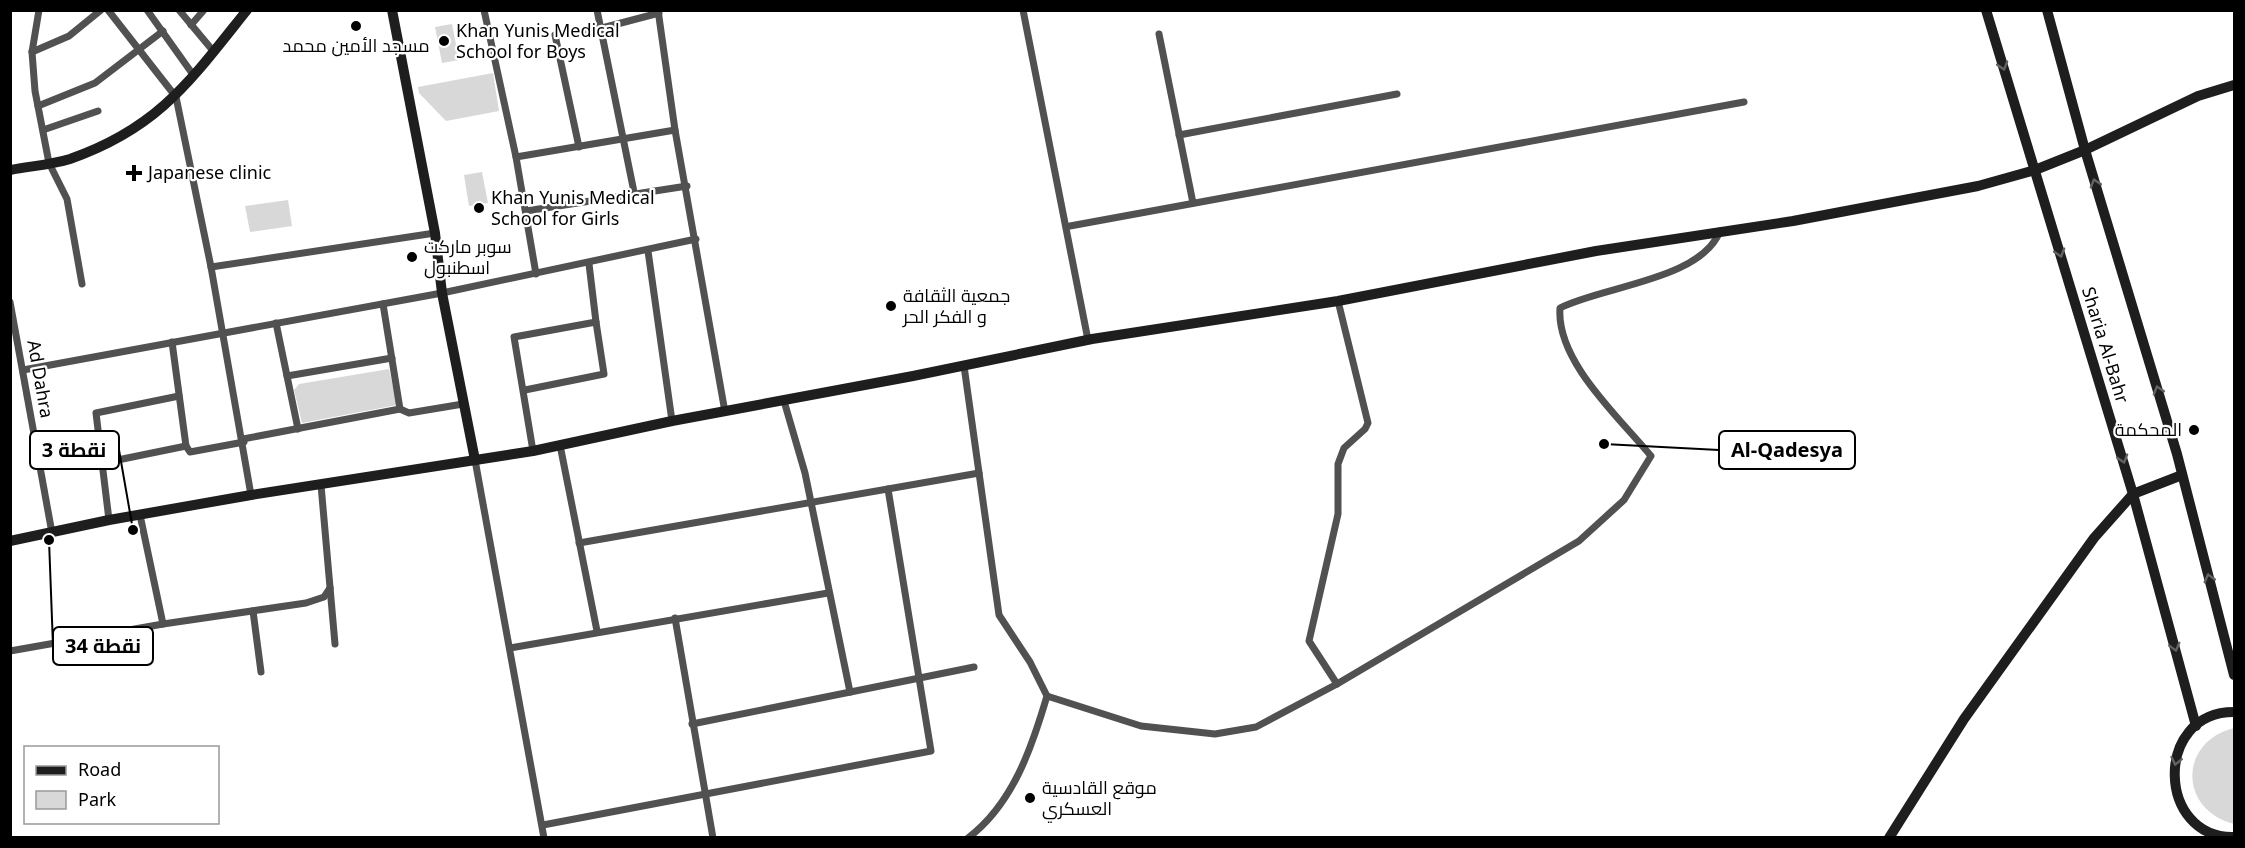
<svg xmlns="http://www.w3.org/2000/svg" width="2245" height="848" font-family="'Noto Sans',Cairo,sans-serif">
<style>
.green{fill:#d8d8d8}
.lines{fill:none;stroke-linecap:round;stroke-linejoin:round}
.street{stroke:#515151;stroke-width:7}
.secondary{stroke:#1e1e1e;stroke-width:10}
.oneway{stroke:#626262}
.poi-dot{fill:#000;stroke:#fff;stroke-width:2}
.labels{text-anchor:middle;stroke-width:4.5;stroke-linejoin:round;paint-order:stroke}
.poi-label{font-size:18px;fill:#000;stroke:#fff;text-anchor:start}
.street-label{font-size:18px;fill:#000;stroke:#fff}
.leader{fill:none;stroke:#000;stroke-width:2}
.callout-dot{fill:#000;stroke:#fff;stroke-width:2}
.callout{fill:#fff;stroke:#000;stroke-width:2}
.callout-label{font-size:20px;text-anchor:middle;font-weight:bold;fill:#000}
</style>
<rect width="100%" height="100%" fill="#fff"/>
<g class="green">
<polygon points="452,24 459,60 442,63 435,27"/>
<polygon points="493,73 499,111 446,121 419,93 418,87"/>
<polygon points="482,172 488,203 469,206 464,175"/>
<polygon points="288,200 292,226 250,232 245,206"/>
<polygon points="389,369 397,405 302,423 294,390 299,384"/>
<path d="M 2234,728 L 2234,824 C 2179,810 2178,742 2234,728 Z"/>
</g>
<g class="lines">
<g class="street">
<polyline points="39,10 32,52 35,91 49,163 67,199 82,284"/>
<polyline points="108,10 176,97 211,267"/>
<polyline points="147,10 194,76"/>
<polyline points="179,10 214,52"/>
<polyline points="484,10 516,157 536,274"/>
<polyline points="597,10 634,192"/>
<polyline points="658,10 675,130 725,412"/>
<polyline points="1023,10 1088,340"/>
<polyline points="191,25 204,10"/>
<polyline points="1159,34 1193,203"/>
<polyline points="32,52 69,36 101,10"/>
<polyline points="38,106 95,83 163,31"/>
<polyline points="43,130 98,111"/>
<polyline points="1179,135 1397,94"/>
<polyline points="579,147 555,35 602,28 659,13"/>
<polyline points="516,157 675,130"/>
<polyline points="526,211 687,186"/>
<polyline points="1070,226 1744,102"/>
<polyline points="648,251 672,421"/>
<polyline points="10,302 52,533"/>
<polyline points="276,323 298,429"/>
<path d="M 964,366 L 999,615 L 1030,662 L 1047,696 C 1032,747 1013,804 968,838"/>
<polyline points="23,370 442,293 696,239"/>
<polyline points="287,376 392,358"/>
<polyline points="525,390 604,374 596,322"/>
<polyline points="784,401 805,473 850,692"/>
<polyline points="400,409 409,413 463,404"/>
<polyline points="243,439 400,409 383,304"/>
<polyline points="560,445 597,631"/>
<polyline points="186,446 190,452 244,442"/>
<polyline points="533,451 514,337 596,322 589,264"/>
<polyline points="475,460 544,838"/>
<polyline points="103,463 186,446 172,342"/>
<polyline points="321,485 335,644"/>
<polyline points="251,495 211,267 435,233"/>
<polyline points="140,515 163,624 306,603 324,597 330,588"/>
<polyline points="109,520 96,413 179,396"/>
<polyline points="579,543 979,473"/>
<polyline points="253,611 261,672"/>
<polyline points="675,618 713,838"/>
<polyline points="510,648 828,593"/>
<polyline points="10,651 163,624"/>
<polyline points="1337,684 1309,641 1338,514 1338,464 1344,448 1365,429 1368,423 1338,301"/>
<path d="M 1047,696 L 1141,726 L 1215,734 L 1256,727 L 1337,684 L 1579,541 L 1624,500 L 1651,456 C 1619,417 1556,361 1560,308 C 1603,286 1701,280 1720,231"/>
<polyline points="692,724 974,667"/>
<polyline points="543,825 931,751 888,489"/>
</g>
<g class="secondary">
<polyline points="392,10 435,233 442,293 475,460"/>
<polyline points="1986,10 2133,494 2196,726"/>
<polyline points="2047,10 2085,150 2177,454 2234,675"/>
<path d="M 10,170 C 30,166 51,165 70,159 C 159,128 191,80 247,10"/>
<polyline points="10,541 109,520 251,495 533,451 672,421 913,376 1092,339 1338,301 1596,251 1793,221 1978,186 2035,170 2085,150 2198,96 2234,85"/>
<path d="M 2234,712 C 2153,712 2157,839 2234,837"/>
<polyline points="1889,838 1964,719 2094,538 2133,494 2182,475"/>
</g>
</g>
<defs><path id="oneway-chevron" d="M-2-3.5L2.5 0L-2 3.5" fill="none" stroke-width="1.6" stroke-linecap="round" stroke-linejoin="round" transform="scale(1.5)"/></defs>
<g class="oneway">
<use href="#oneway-chevron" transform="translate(2003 66) rotate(73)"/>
<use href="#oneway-chevron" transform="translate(2095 183) rotate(-107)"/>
<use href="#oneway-chevron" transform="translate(2060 253) rotate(73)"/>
<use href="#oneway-chevron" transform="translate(2158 390) rotate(-107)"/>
<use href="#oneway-chevron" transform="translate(2123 459) rotate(73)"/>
<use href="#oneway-chevron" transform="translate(2209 578) rotate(-105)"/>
<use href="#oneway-chevron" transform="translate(2175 647) rotate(75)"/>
<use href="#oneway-chevron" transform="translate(2176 761) rotate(102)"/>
</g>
<g class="poi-dot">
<circle cx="356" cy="26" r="6"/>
<circle cx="444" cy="41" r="6"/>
<path d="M131 164h6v6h6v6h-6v6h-6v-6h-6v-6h6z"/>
<circle cx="479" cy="208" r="6"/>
<circle cx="412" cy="257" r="6"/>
<circle cx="891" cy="306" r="6"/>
<circle cx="2194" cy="430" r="6"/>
<circle cx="1030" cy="798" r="6"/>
</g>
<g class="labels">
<g class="poi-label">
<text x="456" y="37">Khan Yunis Medical<tspan x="456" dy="21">School for Boys</tspan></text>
<text x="356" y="52" text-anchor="middle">مسجد الأمين محمد</text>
<text x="148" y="179">Japanese clinic</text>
<text x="491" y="204">Khan Yunis Medical<tspan x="491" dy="21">School for Girls</tspan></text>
<text x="424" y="253">سوبر ماركت<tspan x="424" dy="21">اسطنبول</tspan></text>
<text x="903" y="302">جمعية الثقافة<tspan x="903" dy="21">و الفكر الحر</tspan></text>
<text x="2182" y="436" text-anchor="end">المحكمة</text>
<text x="1042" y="794">موقع القادسية<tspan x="1042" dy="21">العسكري</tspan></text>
</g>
<g class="street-label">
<text transform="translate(2105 345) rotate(73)" y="6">Sharia Al-Bahr</text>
<text transform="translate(40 379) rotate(80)" y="6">Ad Dahra</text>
</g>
</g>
<path class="leader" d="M1604 444L1719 450M133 530L119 450M49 540L53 646"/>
<g class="callout-dot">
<circle cx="1604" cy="444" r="6"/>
<circle cx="133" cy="530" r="6"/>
<circle cx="49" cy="540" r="6"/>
</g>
<g class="callout">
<rect x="1719" y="431" width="136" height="38" rx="6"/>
<rect x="30" y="431" width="89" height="38" rx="6"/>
<rect x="53" y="627" width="100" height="38" rx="6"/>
</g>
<g class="callout-label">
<text x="1787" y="457">Al-Qadesya</text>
<text x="74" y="457">نقطة 3</text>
<text x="103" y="653">نقطة 34</text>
</g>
<rect width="2245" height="848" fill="none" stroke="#000000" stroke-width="24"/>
<rect x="24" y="746" width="195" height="78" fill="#ffffff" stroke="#999999" stroke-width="1.5"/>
<rect x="36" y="766" width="30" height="9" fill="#1e1e1e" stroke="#999999" stroke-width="1.5"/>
<text x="78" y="776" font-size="18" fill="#000000">Road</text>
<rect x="36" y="791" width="30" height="18" fill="#d8d8d8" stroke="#999999" stroke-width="1.5"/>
<text x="78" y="806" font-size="18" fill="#000000">Park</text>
</svg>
